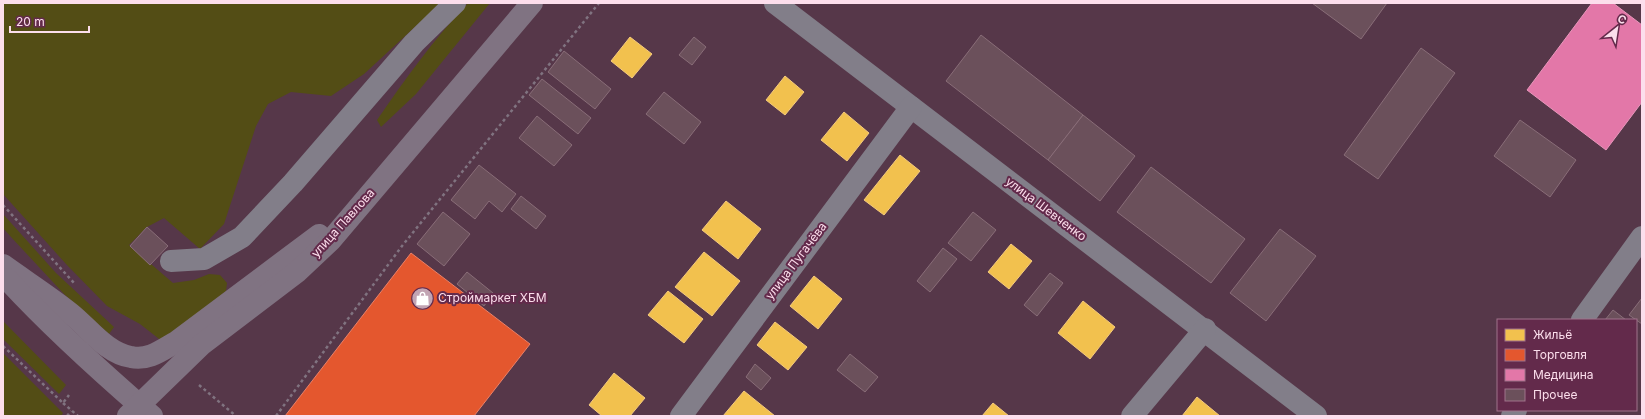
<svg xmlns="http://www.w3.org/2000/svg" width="1645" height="419" font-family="Inter,sans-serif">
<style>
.green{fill:#534d15}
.homes{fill:#f2c14e;stroke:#f5ca7d}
.shops{fill:#e4572e;stroke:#eb8067}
.health{fill:#e377a8;stroke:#ea96bc}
.building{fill:#6b505b;stroke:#896d78}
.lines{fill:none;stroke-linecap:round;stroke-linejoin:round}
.path{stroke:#807380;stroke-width:2.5;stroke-dasharray:3 3;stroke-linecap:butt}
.street{stroke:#827e89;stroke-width:22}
.secondary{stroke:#807382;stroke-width:22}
.labels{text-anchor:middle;stroke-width:4;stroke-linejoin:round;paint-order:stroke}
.street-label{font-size:12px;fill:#fcdeec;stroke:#632a4b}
.poi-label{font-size:12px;fill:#fcdeec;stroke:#632a4b;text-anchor:start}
</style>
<rect width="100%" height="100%" fill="#563749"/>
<g class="green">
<polygon points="3,3 444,3 416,26 364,74 331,96 291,92 268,104 256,126 224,224 200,249 164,218 147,227 129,245 173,283 194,280 209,274 220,275 227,283 226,291 163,342 140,324 107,306 66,264 3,194"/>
<path d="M 468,3 L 490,3 L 416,94 L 381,127 L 377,120 C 405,79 434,39 468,3 Z"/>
<polygon points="3,214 56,273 114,327 109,334 65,295 11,237 3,228"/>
<polygon points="3,321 66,385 59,394 3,339"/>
<polygon points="3,353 63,413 61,416 3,416"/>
</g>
<g class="homes">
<polygon points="630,37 652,54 632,78 611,61"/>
<polygon points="785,76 804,92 785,115 766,100"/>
<polygon points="844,112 869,133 847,161 821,140"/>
<polygon points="900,155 920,171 884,215 864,200"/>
<polygon points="726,201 761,229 738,259 702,230"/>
<polygon points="1011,244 1032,261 1009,289 988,272"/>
<polygon points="704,252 740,281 712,316 675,287"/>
<polygon points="814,276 842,299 818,329 790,306"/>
<polygon points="668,291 703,319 684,343 648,315"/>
<polygon points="1083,301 1115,327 1090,359 1058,333"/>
<polygon points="775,322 807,347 788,370 757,345"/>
<polygon points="614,373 645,398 630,416 602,416 589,405"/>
<polygon points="744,391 775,416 723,416"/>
<polygon points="1197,397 1220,416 1182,416"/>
<polygon points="993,403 1009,416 982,416"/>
</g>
<polygon class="shops" points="411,253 530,344 474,416 285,416"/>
<polygon class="health" points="1592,3 1613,3 1642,25 1642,102 1606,150 1527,90"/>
<g class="building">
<polygon points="1312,3 1387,3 1361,39"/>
<polygon points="981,35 1083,115 1048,160 946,81"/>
<polygon points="694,37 706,47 692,65 679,55"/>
<polygon points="1421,48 1455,73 1378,179 1344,155"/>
<polygon points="564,51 611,89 595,109 548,72"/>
<polygon points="542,79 591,118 578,134 529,95"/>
<polygon points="664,92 701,122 684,144 646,114"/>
<polygon points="1083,115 1135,156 1100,201 1048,160"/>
<polygon points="537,116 572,145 554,166 519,138"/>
<polygon points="1520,120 1576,160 1550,197 1494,156"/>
<polygon points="479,165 516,194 502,212 489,201 475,219 451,200"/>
<polygon points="1151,167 1245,239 1211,283 1117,212"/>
<polygon points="521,196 546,216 536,229 511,209"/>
<polygon points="443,212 470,234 444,266 417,244"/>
<polygon points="973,212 996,230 971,261 948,243"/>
<polygon points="147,227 168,246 150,265 130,246"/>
<polygon points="1280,229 1316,256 1266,321 1230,293"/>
<polygon points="943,248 957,259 930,292 917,281"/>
<polygon points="467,272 493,293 484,306 457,284"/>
<polygon points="1050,273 1063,283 1037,316 1024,305"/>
<polygon points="1642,298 1642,324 1629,315"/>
<polygon points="1613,310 1626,320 1605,320"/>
<polygon points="850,354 878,377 865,392 837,370"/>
<polygon points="755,364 771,378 761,390 746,377"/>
</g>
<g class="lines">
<g class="path">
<polyline points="3,205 74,283"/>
<polyline points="3,346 63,403 69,395"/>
<polyline points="199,385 236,416"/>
<polyline points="63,403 78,416"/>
<polyline points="67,416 71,411"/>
<polyline points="276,416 402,246 599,3"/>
</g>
<g class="street">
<polyline points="775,3 1316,416"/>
<polyline points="171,261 204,259 242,237 293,183 414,43 455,3"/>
<polyline points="1582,320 1642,237"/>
<polyline points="681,416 911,107"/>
<polyline points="1132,416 1205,329"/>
<polyline points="1512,416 1516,410"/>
</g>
<g class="secondary">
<path d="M 3,265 C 25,281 49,296 70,313 C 89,328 106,353 131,357 C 148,361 162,350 176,342 L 319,235"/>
<path d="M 7,279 C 52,328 101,372 152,416"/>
<polyline points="128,416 201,345 297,272 331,240 532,3"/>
</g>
</g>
<defs>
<symbol id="shop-disc" viewBox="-11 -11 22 22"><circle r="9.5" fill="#c2a4b3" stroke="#632a4b"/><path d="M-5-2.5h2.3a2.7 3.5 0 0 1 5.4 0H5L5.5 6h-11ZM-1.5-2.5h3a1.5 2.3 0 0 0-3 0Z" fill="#fff"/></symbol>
</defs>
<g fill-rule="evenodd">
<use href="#shop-disc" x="410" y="286" width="25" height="25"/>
</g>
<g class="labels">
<g class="street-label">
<text transform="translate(1046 209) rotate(37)" y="4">улица Шевченко</text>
<text transform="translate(343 223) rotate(-48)" y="4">улица Павлова</text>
<text transform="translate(796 261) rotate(-53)" y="4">улица Пугачёва</text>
</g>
<g class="poi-label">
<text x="438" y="302">Строймаркет ХБМ</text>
</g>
</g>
<rect width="1645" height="419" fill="none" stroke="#fcdeec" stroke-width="8"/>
<rect x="1497" y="319" width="140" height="92" fill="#632a4b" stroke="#a0728b"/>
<rect x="1505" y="329" width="20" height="12" fill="#f2c14e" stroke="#a0728b"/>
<text x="1533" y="339" font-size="12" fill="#fcdeec">Жильё</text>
<rect x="1505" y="349" width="20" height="12" fill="#e4572e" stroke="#a0728b"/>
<text x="1533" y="359" font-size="12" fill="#fcdeec">Торговля</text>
<rect x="1505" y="369" width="20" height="12" fill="#e377a8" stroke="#a0728b"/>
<text x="1533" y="379" font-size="12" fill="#fcdeec">Медицина</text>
<rect x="1505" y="389" width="20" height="12" fill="#6b505b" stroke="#a0728b"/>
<text x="1533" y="399" font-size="12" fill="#fcdeec">Прочее</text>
<g transform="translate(1617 28) rotate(30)" stroke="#632a4b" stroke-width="3" paint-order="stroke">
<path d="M0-3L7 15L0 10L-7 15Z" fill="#fcdeec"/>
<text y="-6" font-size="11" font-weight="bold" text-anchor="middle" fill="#fcdeec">С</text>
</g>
<path d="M10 26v6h79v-6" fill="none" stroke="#fcdeec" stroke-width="2"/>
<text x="16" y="26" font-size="12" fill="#fcdeec" stroke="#632a4b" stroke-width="3" paint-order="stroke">20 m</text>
</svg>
